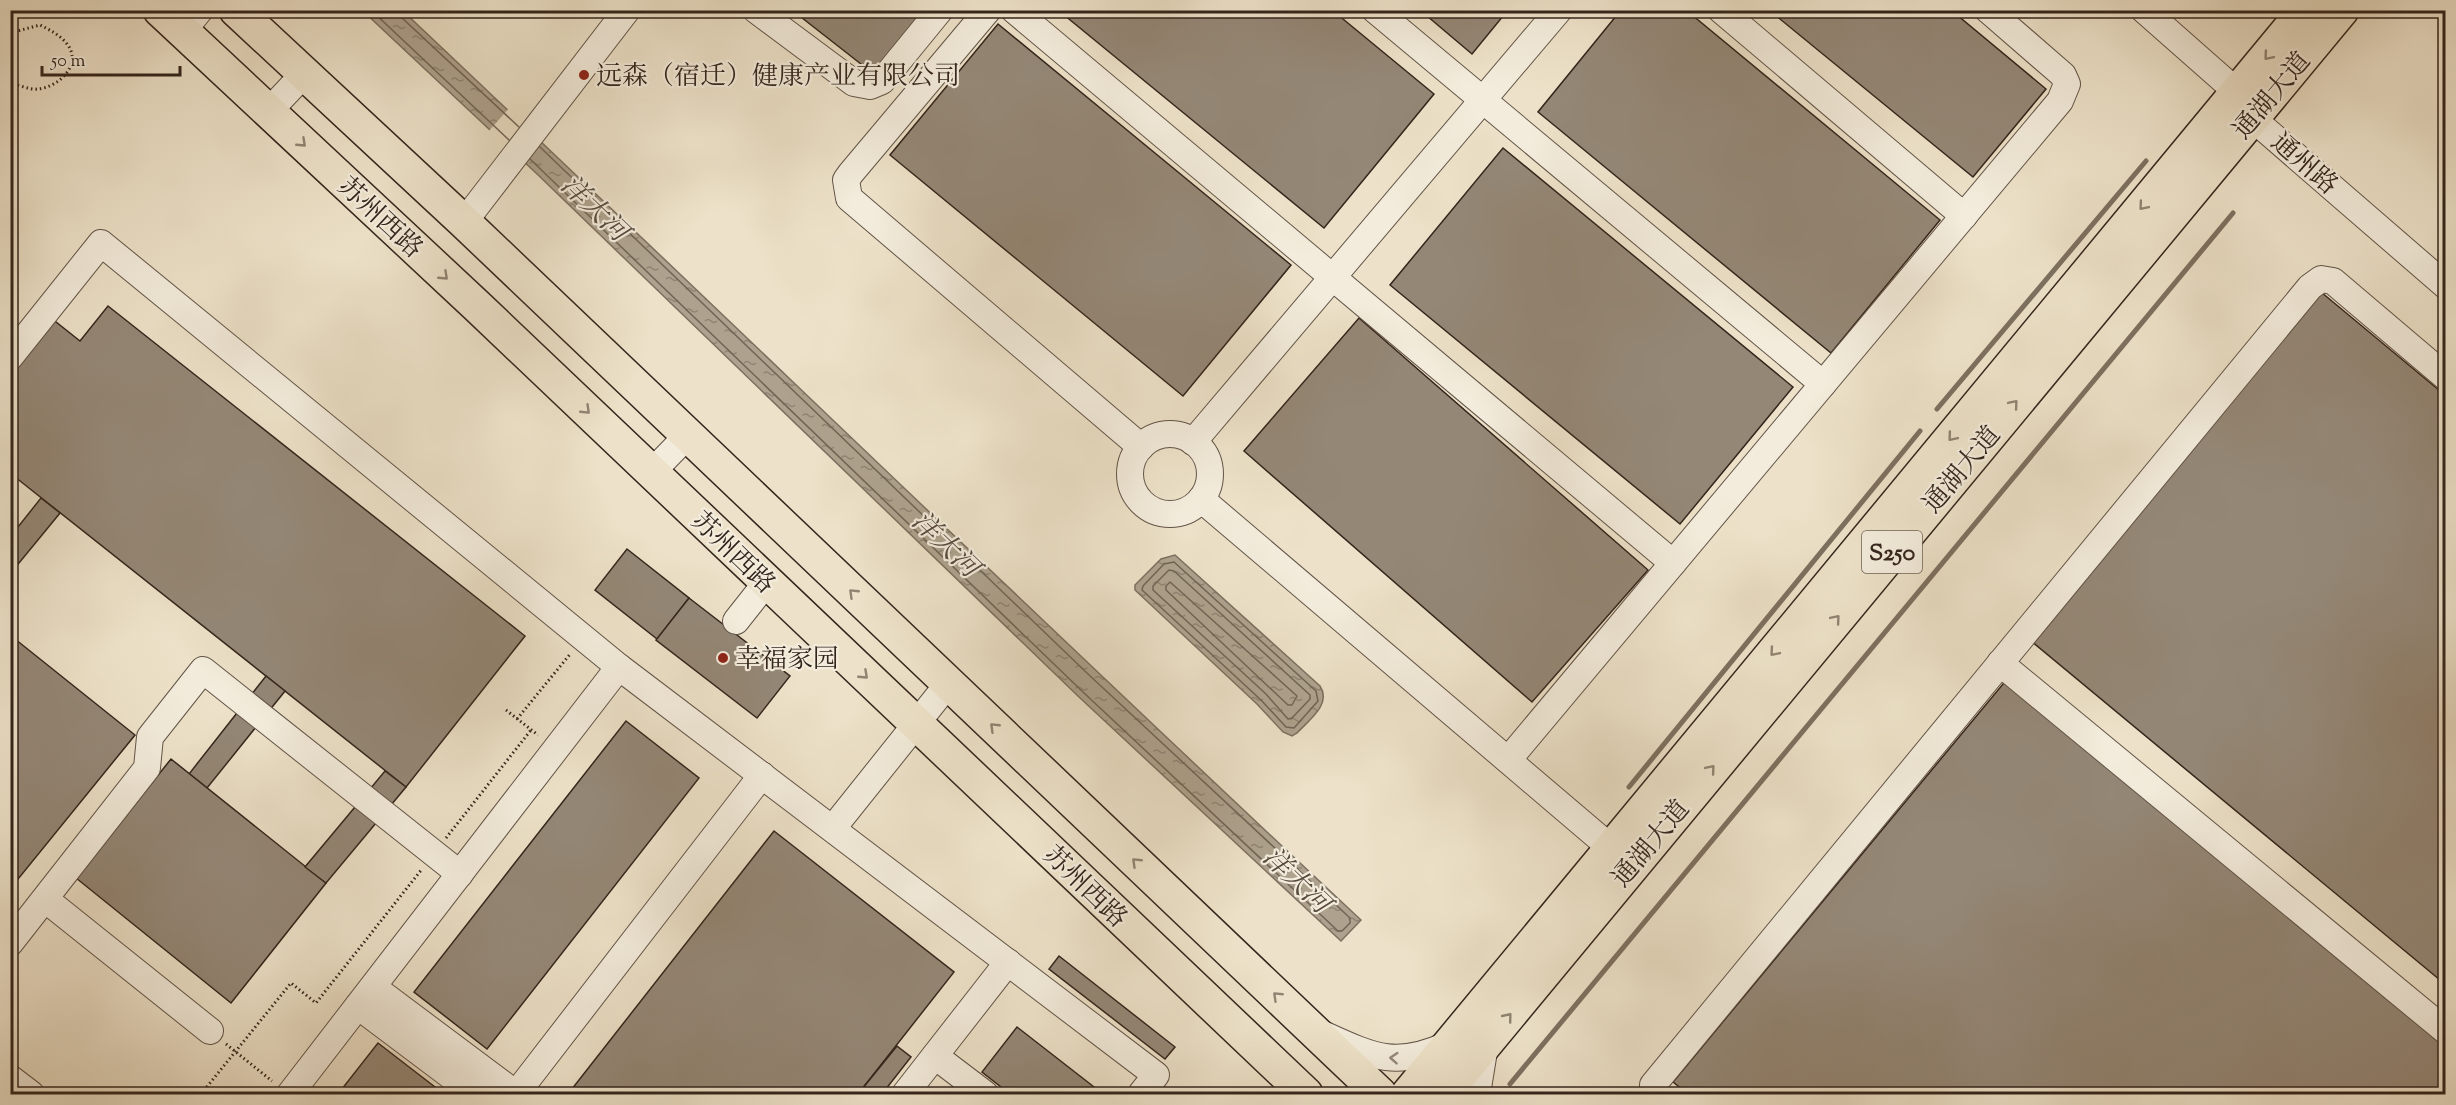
<svg xmlns="http://www.w3.org/2000/svg" width="2456" height="1105" font-family="'Sorts Mill Goudy','Noto Serif SC',serif">
<style>
.water{fill:url(#water-ripples);stroke:#7d7060;stroke-width:1.5}
.pier{fill:#ede2c9}
.lines{fill:none;stroke-linecap:round;stroke-linejoin:round}
.shore{stroke:#716455;stroke-width:1.5}
.stream{stroke:#7d7060;stroke-width:5}
.building{fill:#948776;stroke:#34251c;stroke-width:1.5}
.minor-casing{stroke:#625447;stroke-width:28}
.major-casing{stroke:#34251c;stroke-width:36}
.path{stroke:#34251c;stroke-width:3;stroke-dasharray:1.5 3;stroke-linecap:butt}
.minor{stroke:#f3ecdc;stroke-width:26}
.major{stroke:#ede2c9;stroke-width:33}
.oneway{stroke:#908472}
.oneway2{stroke:#94887c}
.poi-dot{fill:#8f2418;stroke:#f3ecdc;stroke-width:2}
.labels{text-anchor:middle;stroke-width:4.5;stroke-linejoin:round;paint-order:stroke}
.shield{fill:#f3ecdc;stroke:#6d6156;stroke-width:1.5}
.shield-label{font-size:24px;font-weight:bold;fill:#34251c}
.poi-label{font-size:26px;fill:#34251c;stroke:#f3ecdc;text-anchor:start}
.street-label{font-size:26px;fill:#34251c;stroke:#f3ecdc}
.water-label{font-size:27px;font-style:italic;fill:#594a3e;stroke:#f3ecdc}
</style>
<defs>
<pattern id="water-ripples" width="26" height="14" patternUnits="userSpaceOnUse" patternTransform="scale(1.5)"><rect width="26" height="14" fill="#aea28e"/><path d="M2 4q2-2 4 0t4 0M15 11q2-2 4 0t4 0" fill="none" stroke="#8e8473"/></pattern>
</defs>
<rect width="100%" height="100%" fill="#ede2c9"/>
<filter id="stains"><feTurbulence type="fractalNoise" baseFrequency=".00333" numOctaves="4"/><feColorMatrix values="0 0 0 0 .2 0 0 0 0 .09 0 0 0 0 .02 0 0 0 .5 -.17"/></filter>
<radialGradient id="worn" r=".72"><stop offset=".6" stop-color="#630" stop-opacity="0"/><stop offset="1" stop-color="#630" stop-opacity=".3"/></radialGradient>
<g class="water">
<path d="M 363,11 L 403,11 C 723,313 1039,620 1361,920 L 1341,941 L 1079,697 L 536,173 Z"/>
<path d="M 1175,555 L 1320,686 C 1332,704 1309,720 1297,733 L 1292,736 L 1283,732 L 1257,704 L 1135,590 L 1135,585 L 1161,559 Z"/>
</g>
<polygon class="pier" points="510,107 544,138 523,165 488,132"/>
<g class="lines">
<g class="shore">
<polyline points="371,10 509,140"/>
<polyline points="399,10 401,17 519,127"/>
<polyline points="530,159 1083,692 1338,931 1342,931 1350,923 1350,918 1088,674 540,147"/>
<polygon points="1174,562 1316,691 1318,701 1294,728 1286,727 1261,700 1142,590 1143,586 1164,564"/>
<polygon points="1169,570 1174,571 1310,695 1310,699 1292,718 1288,719 1266,694 1153,590 1153,586"/>
<polygon points="1170,582 1297,696 1292,705 1288,705 1166,590 1166,586"/>
</g>
<g class="stream">
<polyline points="1937,409 2146,161"/>
<polyline points="1629,787 1920,431"/>
<polyline points="1510,1084 2233,213"/>
</g>
</g>
<g class="building">
<polygon points="792,10 924,10 875,75"/>
<polygon points="1058,10 1332,10 1434,94 1324,228"/>
<polygon points="1420,10 1508,10 1472,54"/>
<polygon points="1621,10 1686,10 1940,220 1831,353 1538,112"/>
<polygon points="1769,10 1951,10 2046,89 1973,177"/>
<polygon points="998,24 1291,265 1183,396 890,155"/>
<polygon points="1503,148 1793,387 1680,524 1390,285"/>
<polygon points="2321,292 2446,396 2446,985 2031,641"/>
<polygon points="108,306 525,636 406,787 10,473 10,368 51,318 80,341"/>
<polygon points="1359,318 1648,570 1532,702 1244,451"/>
<polygon points="41,498 60,513 10,574 10,537"/>
<polygon points="627,549 689,598 657,639 595,590"/>
<polygon points="689,598 790,676 757,718 656,640"/>
<polygon points="10,635 135,735 10,889"/>
<polygon points="266,676 285,691 207,788 189,774"/>
<polygon points="2008,678 2446,1041 2446,1094 1688,1094 1673,1082"/>
<polygon points="626,721 699,778 487,1049 414,992"/>
<polygon points="171,759 326,883 231,1003 76,878"/>
<polygon points="385,771 406,787 326,883 305,867"/>
<polygon points="774,831 954,972 858,1094 568,1094"/>
<polygon points="1059,956 1175,1047 1165,1059 1049,969"/>
<polygon points="1017,1027 1103,1094 1010,1094 982,1072"/>
<polygon points="378,1043 444,1094 338,1094"/>
<polygon points="897,1046 911,1057 882,1094 858,1094"/>
</g>
<g class="lines">
<defs>
<g id="minor">
<polyline points="756,10 854,83 870,86 882,81 940,10"/>
<polyline points="988,10 851,173 846,180 849,198 1141,447"/>
<polyline points="1014,10 1673,563"/>
<polyline points="1375,10 1823,384"/>
<polyline points="1721,10 1964,216"/>
<polyline points="2144,10 2237,92 2252,118 2446,286"/>
<polyline points="182,32 200,10"/>
<polyline points="268,112 304,74"/>
<polyline points="464,222 627,10"/>
<polyline points="10,357 101,243 619,667"/>
<circle cx="1170" cy="474" r="40"/>
<polyline points="1193,442 1559,10"/>
<polyline points="651,473 687,436"/>
<polyline points="1201,499 1624,859"/>
<polyline points="736,621 766,583"/>
<polyline points="2000,663 2446,1031"/>
<polyline points="1508,760 2060,101 2067,84 2063,75 1988,10"/>
<polyline points="833,828 948,684"/>
<polyline points="45,899 210,1031"/>
<polyline points="10,943 147,768 150,737 203,670 460,874"/>
<polyline points="373,987 516,1094"/>
<polyline points="358,1006 475,1094"/>
<path d="M 1325,1035 C 1375,1058 1398,1068 1449,1044"/>
<polyline points="935,1056 985,1094"/>
<polyline points="10,1078 31,1094"/>
<polyline points="290,1094 619,667 1156,1075 1141,1094"/>
<polyline points="516,1094 762,775"/>
<polyline points="905,1094 1008,962"/>
<polyline points="1477,1094 1485,1045"/>
<polyline points="1653,1094 1653,1085 2310,287 2321,279 2333,281 2446,377"/>
</g>
<g id="major">
<polyline points="160,10 477,306 1306,1094"/>
<polyline points="236,10 464,222 1380,1094"/>
<polyline points="1408,1094 2305,10"/>
<polyline points="1444,1094 2342,10"/>
</g>
</defs>
<use href="#minor" class="minor-casing"/>
<use href="#major" class="major-casing"/>
<g class="path">
<path d="M 10,33 L 40,25 C 50,30 60,35 67,44 C 83,64 59,87 38,89 C 30,90 19,85 10,83"/>
<polyline points="506,710 538,735"/>
<polyline points="517,719 571,653"/>
<polyline points="446,838 531,730"/>
<polyline points="226,1044 272,1081"/>
<polyline points="201,1094 291,983 316,1003 422,869"/>
</g>
<use href="#minor" class="minor"/>
<use href="#major" class="major"/>
</g>
<defs><path id="oneway-chevron" d="M-2-3.5L2.5 0L-2 3.5" fill="none" stroke-width="1.6" stroke-linecap="round" stroke-linejoin="round" transform="scale(1.5)"/></defs>
<g class="oneway">
<use href="#oneway-chevron" transform="translate(2268 56) rotate(130)"/>
<use href="#oneway-chevron" transform="translate(302 143) rotate(43)"/>
<use href="#oneway-chevron" transform="translate(2143 206) rotate(130)"/>
<use href="#oneway-chevron" transform="translate(444 276) rotate(43)"/>
<use href="#oneway-chevron" transform="translate(2014 404) rotate(-50)"/>
<use href="#oneway-chevron" transform="translate(586 410) rotate(44)"/>
<use href="#oneway-chevron" transform="translate(1952 437) rotate(130)"/>
<use href="#oneway-chevron" transform="translate(853 593) rotate(-136)"/>
<use href="#oneway-chevron" transform="translate(1836 619) rotate(-50)"/>
<use href="#oneway-chevron" transform="translate(1774 652) rotate(130)"/>
<use href="#oneway-chevron" transform="translate(864 675) rotate(43)"/>
<use href="#oneway-chevron" transform="translate(994 727) rotate(-136)"/>
<use href="#oneway-chevron" transform="translate(1711 769) rotate(-50)"/>
<use href="#oneway-chevron" transform="translate(1136 862) rotate(-136)"/>
<use href="#oneway-chevron" transform="translate(1277 996) rotate(-136)"/>
<use href="#oneway-chevron" transform="translate(1508 1017) rotate(-51)"/>
</g>
<use class="oneway2" href="#oneway-chevron" transform="translate(1394 1058) rotate(-176)"/>
<g class="poi-dot">
<circle cx="584" cy="75" r="6"/>
<circle cx="723" cy="658" r="6"/>
</g>
<g class="labels">
<rect class="shield" x="1862" y="531" width="60" height="42" rx="4.5"/>
<g class="shield-label">
<text x="1892" y="560">S250</text>
</g>
<g class="poi-label">
<text x="596" y="84">远森（宿迁）健康产业有限公司</text>
<text x="735" y="667">幸福家园</text>
</g>
<g class="street-label">
<text transform="translate(2271 95) rotate(-50)" y="9">通湖大道</text>
<text transform="translate(2305 163) rotate(41)" y="9">通州路</text>
<text transform="translate(381 217) rotate(43)" y="9">苏州西路</text>
<text transform="translate(1961 469) rotate(-50)" y="9">通湖大道</text>
<text transform="translate(734 552) rotate(44)" y="9">苏州西路</text>
<text transform="translate(1650 843) rotate(-50)" y="9">通湖大道</text>
<text transform="translate(1086 886) rotate(44)" y="9">苏州西路</text>
</g>
<g class="water-label">
<text transform="translate(595 208) rotate(44)" y="9">洋大河</text>
<text transform="translate(946 544) rotate(44)" y="9">洋大河</text>
<text transform="translate(1297 880) rotate(44)" y="9">洋大河</text>
</g>
</g>
<rect width="2456" height="1105" fill="none" stroke="#ede2c9" stroke-width="36"/>
<rect x="12" y="12" width="2432" height="1081" fill="none" stroke="#34251c" stroke-width="3"/>
<rect x="18" y="18" width="2420" height="1069" fill="none" stroke="#34251c" stroke-width="1.5"/>
<path d="M42 66v9h138v-9" fill="none" stroke="#34251c" stroke-width="3"/>
<text x="51" y="66" font-size="18" fill="#34251c" stroke="#f3ecdc" stroke-width="4.5" paint-order="stroke">50 m</text>
<rect width="100%" height="100%" filter="url(#stains)"/>
<rect width="100%" height="100%" fill="url(#worn)"/>
</svg>
